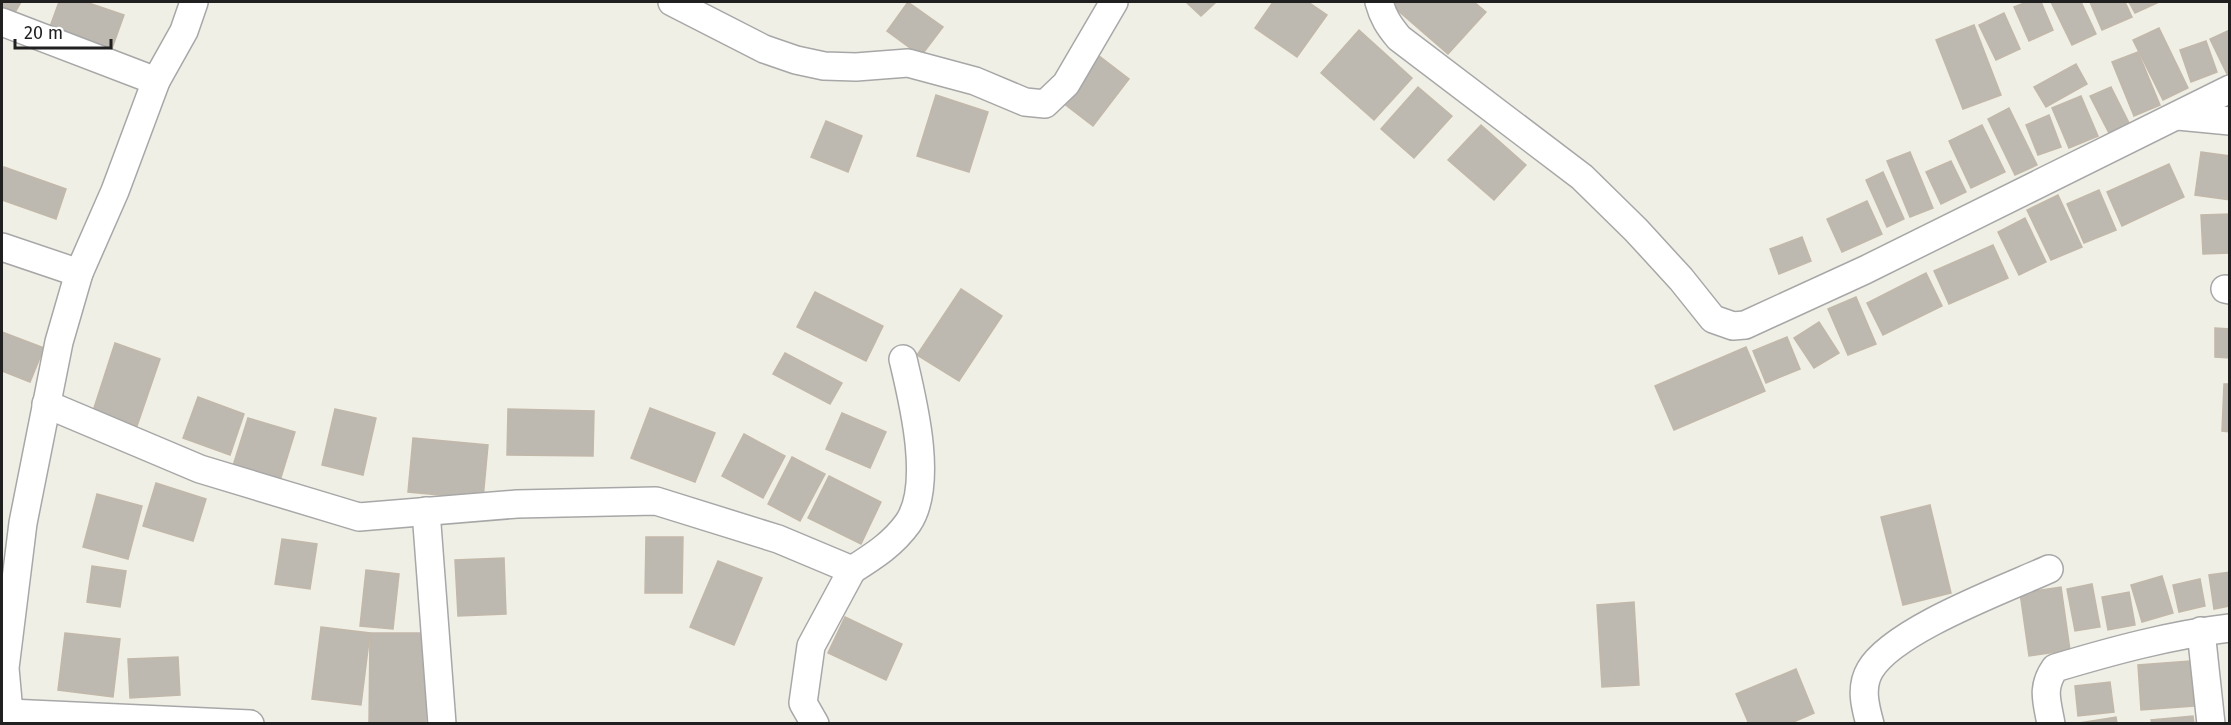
<svg xmlns="http://www.w3.org/2000/svg" width="2231" height="725" font-family="'Fira Sans',sans-serif">
<style>
.building{fill:#bdb8b0;stroke:#c2b8a9;stroke-width:1.5}
.lines{fill:none;stroke-linecap:round;stroke-linejoin:round}
.minor-casing{stroke:#a7a7a7;stroke-width:30}
.minor{stroke:#fff;stroke-width:27}
</style>
<rect width="100%" height="100%" fill="#f0efe6"/>
<g class="building">
<polygon points="2,2 21,2 10,21 2,16"/>
<polygon points="59,2 86,2 124,15 110,54 48,32"/>
<polygon points="908,2 943,27 921,56 887,31"/>
<polygon points="1186,2 1216,2 1201,16"/>
<polygon points="1273,2 1308,2 1327,15 1297,57 1255,28"/>
<polygon points="1388,2 1474,2 1486,12 1448,54"/>
<polygon points="2027,2 2041,2 2053,30 2029,41 2014,7"/>
<polygon points="2051,2 2081,2 2096,34 2072,45"/>
<polygon points="2090,2 2125,2 2132,17 2102,30"/>
<polygon points="2129,2 2159,2 2135,13"/>
<polygon points="2004,13 2020,49 1996,60 1979,25"/>
<polygon points="1974,25 2001,95 1963,109 1936,40"/>
<polygon points="2159,28 2188,88 2163,100 2133,40"/>
<polygon points="1359,30 1412,78 1374,120 1321,73"/>
<polygon points="2230,30 2230,73 2227,74 2210,39"/>
<polygon points="2206,41 2217,72 2191,82 2180,50"/>
<polygon points="1094,52 1129,79 1093,126 1058,99"/>
<polygon points="2138,52 2160,105 2134,116 2112,62"/>
<polygon points="2076,64 2087,84 2046,107 2034,87"/>
<polygon points="1418,87 1452,116 1414,158 1381,129"/>
<polygon points="2111,87 2130,125 2110,135 2090,96"/>
<polygon points="936,95 988,112 969,172 917,156"/>
<polygon points="2081,96 2098,136 2069,148 2052,108"/>
<polygon points="2009,108 2037,165 2015,175 1988,119"/>
<polygon points="2049,115 2061,147 2038,155 2026,125"/>
<polygon points="826,121 862,136 848,172 811,157"/>
<polygon points="1481,125 1526,165 1494,200 1448,160"/>
<polygon points="1982,125 2005,172 1971,188 1949,141"/>
<polygon points="1910,152 1933,208 1910,217 1887,161"/>
<polygon points="2201,152 2230,156 2230,200 2195,195"/>
<polygon points="1951,161 1966,192 1941,204 1926,172"/>
<polygon points="2169,164 2184,197 2122,226 2107,192"/>
<polygon points="4,167 66,189 56,219 2,200 2,174"/>
<polygon points="1883,172 1904,219 1887,227 1866,180"/>
<polygon points="2099,190 2116,230 2084,243 2067,204"/>
<polygon points="2058,195 2082,247 2051,260 2027,210"/>
<polygon points="1867,201 1882,234 1842,252 1827,219"/>
<polygon points="2230,214 2230,253 2203,254 2201,215"/>
<polygon points="2025,218 2046,262 2019,275 1998,232"/>
<polygon points="1802,237 1811,261 1779,274 1770,249"/>
<polygon points="1993,245 2008,278 1949,304 1934,271"/>
<polygon points="1926,273 1942,306 1883,335 1867,303"/>
<polygon points="961,289 1002,316 959,381 917,355"/>
<polygon points="815,292 883,326 866,361 797,327"/>
<polygon points="1856,297 1876,344 1848,355 1828,309"/>
<polygon points="1819,322 1839,353 1814,368 1794,338"/>
<polygon points="2215,328 2230,329 2230,358 2215,357"/>
<polygon points="2,332 44,348 30,382 2,371"/>
<polygon points="1787,337 1800,369 1766,383 1753,351"/>
<polygon points="115,343 160,359 137,426 93,411"/>
<polygon points="1746,347 1765,391 1674,430 1655,386"/>
<polygon points="785,353 842,383 830,404 773,374"/>
<polygon points="2224,384 2230,384 2230,432 2222,431"/>
<polygon points="198,397 244,414 230,455 183,438"/>
<polygon points="650,408 715,433 695,482 631,458"/>
<polygon points="335,409 376,418 363,475 322,465"/>
<polygon points="508,409 594,411 593,456 507,455"/>
<polygon points="842,413 886,432 870,468 826,449"/>
<polygon points="248,418 295,432 278,487 231,472"/>
<polygon points="744,434 785,456 763,498 722,476"/>
<polygon points="413,438 488,445 483,499 408,492"/>
<polygon points="792,457 825,474 800,521 768,504"/>
<polygon points="829,476 881,502 861,544 808,518"/>
<polygon points="156,483 206,499 193,541 143,526"/>
<polygon points="97,494 142,506 128,559 83,547"/>
<polygon points="1930,505 1951,593 1903,605 1881,517"/>
<polygon points="646,537 683,537 682,593 645,593"/>
<polygon points="282,539 317,544 310,589 275,584"/>
<polygon points="504,558 506,614 458,616 455,560"/>
<polygon points="718,561 762,578 734,645 690,627"/>
<polygon points="92,566 126,571 120,607 87,602"/>
<polygon points="366,570 399,574 393,629 360,626"/>
<polygon points="2230,572 2230,606 2214,609 2209,575"/>
<polygon points="2162,576 2173,613 2142,622 2131,585"/>
<polygon points="2200,579 2205,606 2179,612 2173,585"/>
<polygon points="2092,584 2100,627 2075,631 2067,589"/>
<polygon points="2061,587 2070,650 2029,656 2020,593"/>
<polygon points="2129,592 2135,625 2108,630 2102,597"/>
<polygon points="1634,602 1639,685 1602,687 1597,605"/>
<polygon points="845,617 902,644 886,680 828,653"/>
<polygon points="321,627 370,633 361,705 312,699"/>
<polygon points="65,633 120,639 113,697 58,690"/>
<polygon points="370,633 426,633 426,724 369,724"/>
<polygon points="178,657 180,695 130,698 128,659"/>
<polygon points="2190,661 2194,706 2141,710 2138,665"/>
<polygon points="1796,669 1814,713 1789,724 1749,724 1736,694"/>
<polygon points="2110,682 2114,712 2078,716 2075,686"/>
<polygon points="2193,716 2194,724 2152,724 2151,720"/>
<polygon points="2116,717 2117,724 2079,723"/>
</g>
<g class="lines">
<defs>
<g id="minor">
<polyline points="672,2 764,49 796,60 824,66 856,67 908,63 975,81 1025,102 1045,104 1066,84 1114,2"/>
<path d="M 1379,2 C 1383,17 1389,26 1399,38 L 1582,177 L 1636,230 L 1681,279 L 1713,319 L 1733,326 L 1745,325 L 1865,270 L 2230,89"/>
<polyline points="2,22 156,81"/>
<polyline points="2178,116 2230,121"/>
<polyline points="2,247 79,273"/>
<polyline points="2225,289 2230,290"/>
<polyline points="46,404 200,469 359,517 517,504 656,501 778,539 852,570 811,646 803,703 815,724"/>
<polyline points="426,511 442,724"/>
<path d="M 852,570 C 874,556 893,544 908,523 C 934,485 913,401 903,359"/>
<polyline points="2201,631 2211,724"/>
<polyline points="9,713 250,724"/>
<polyline points="10,724 5,668 23,523 59,342 79,273 115,191 156,81 184,31 194,2"/>
<path d="M 1870,724 C 1865,706 1860,687 1870,670 C 1893,630 2005,589 2049,569"/>
<path d="M 2051,724 C 2047,701 2041,688 2055,668 C 2112,651 2170,635 2230,628"/>
</g>
</defs>
<use href="#minor" class="minor-casing"/>
<use href="#minor" class="minor"/>
</g>
<rect width="2231" height="725" fill="none" stroke="#202020" stroke-width="6"/>
<path d="M15 39v9h96v-9" fill="none" stroke="#202020" stroke-width="3"/>
<text x="24" y="39" font-size="18" fill="#202020" stroke="#ffffff" stroke-width="4.5" paint-order="stroke">20 m</text>
</svg>
